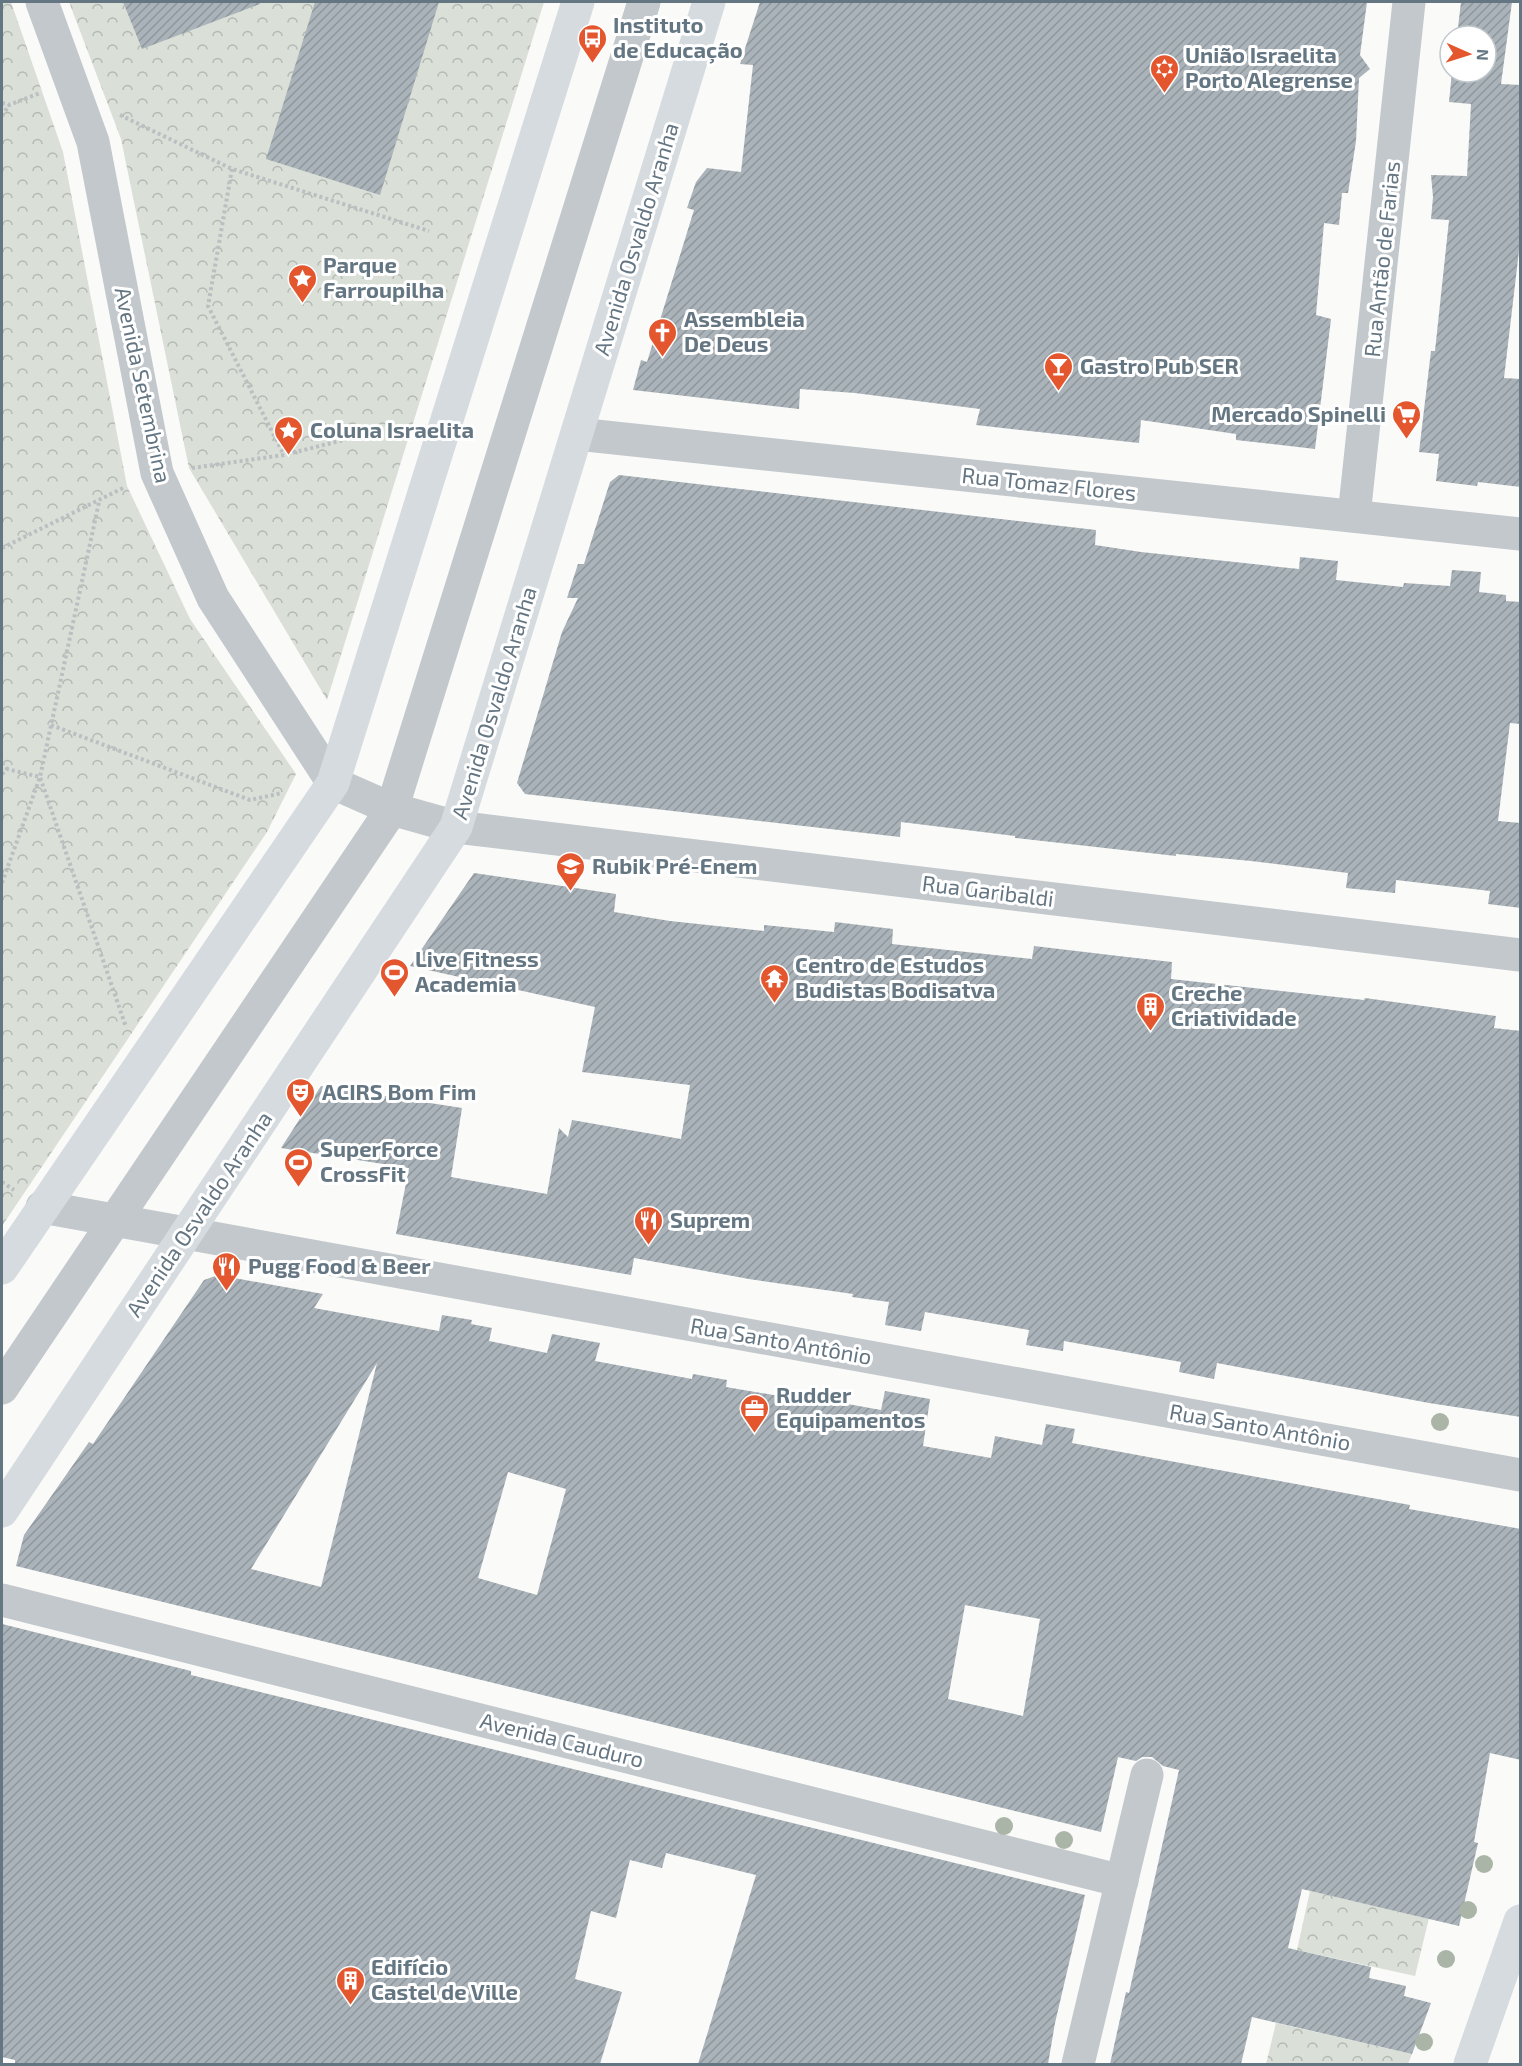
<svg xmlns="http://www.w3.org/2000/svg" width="1522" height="2066" font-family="'Exo 2',sans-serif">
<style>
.park{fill:url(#park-crowns)}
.building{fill:url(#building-hatch);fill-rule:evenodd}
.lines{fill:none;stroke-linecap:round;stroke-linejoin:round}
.path{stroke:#bbbfc2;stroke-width:4;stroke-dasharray:3 3;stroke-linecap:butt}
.minor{stroke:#c3c8cc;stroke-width:33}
.major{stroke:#d6dbdf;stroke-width:33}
.tree{fill:#aab4a7}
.labels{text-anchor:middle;stroke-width:6;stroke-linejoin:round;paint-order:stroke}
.poi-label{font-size:22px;font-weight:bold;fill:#657683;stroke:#fff;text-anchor:start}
.street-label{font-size:22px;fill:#657683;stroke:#fff}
</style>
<defs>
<pattern id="park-crowns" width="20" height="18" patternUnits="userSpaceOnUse" patternTransform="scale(1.5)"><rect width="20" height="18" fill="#dadfd7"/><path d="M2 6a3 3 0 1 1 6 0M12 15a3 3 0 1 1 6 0" fill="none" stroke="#b4b9b4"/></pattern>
<pattern id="building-hatch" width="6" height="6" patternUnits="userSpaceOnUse" patternTransform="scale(1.5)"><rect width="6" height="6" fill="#aab3b9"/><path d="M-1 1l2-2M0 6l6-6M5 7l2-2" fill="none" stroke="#8e969c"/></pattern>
</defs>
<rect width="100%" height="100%" fill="#fafaf8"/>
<g class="park">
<polygon points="2,2 11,2 63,152 127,486 190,619 296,774 267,832 2,1226"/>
<polygon points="69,2 544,2 327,700 189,468 121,139"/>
<polygon points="1310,1891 1429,1918 1415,1976 1297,1950"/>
<polygon points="1276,2023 1412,2054 1408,2064 1266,2064"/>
</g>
<g class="building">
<polygon points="123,2 259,2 260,4 142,49"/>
<polygon points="315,2 439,2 380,195 266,159"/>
<polygon points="760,2 1367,2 1360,55 1370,69 1359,78 1356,141 1348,193 1342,193 1339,225 1324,223 1316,315 1331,319 1315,449 1236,440 1236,434 1141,420 1139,443 976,425 980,409 855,393 800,389 799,409 633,390 641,360 647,362 694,210 687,208 696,182 707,168 741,172 753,65 740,64"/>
<polygon points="1461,2 1512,2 1501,84 1521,85 1521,234 1504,378 1521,379 1521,487 1478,482 1477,486 1436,481 1439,454 1419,452 1431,351 1435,351 1449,220 1431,219 1433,197 1431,175 1467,176 1471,104 1449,102 1452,72 1486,72 1486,36 1457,36"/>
<polygon points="619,475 1096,530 1095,545 1141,552 1299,569 1300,557 1338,561 1336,580 1403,587 1404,583 1450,586 1452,570 1481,572 1479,592 1506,595 1506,601 1521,602 1521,724 1510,723 1498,821 1521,823 1521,908 1488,904 1490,891 1396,880 1395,893 1346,888 1348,873 1251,861 1176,854 1176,856 1015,838 1015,836 901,822 900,837 525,794 517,783 562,632 578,598 567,598 578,564 584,564 610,482"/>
<polygon points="474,873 616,894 614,912 670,921 764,931 764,925 834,932 835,922 893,929 892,944 1032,959 1034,946 1127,957 1172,962 1171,979 1364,1000 1365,998 1496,1016 1494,1028 1521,1031 1521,1417 1429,1403 1217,1363 1214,1379 1179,1372 1181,1362 1064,1341 1063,1351 1026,1345 1029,1330 925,1312 921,1331 885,1325 889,1302 852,1297 853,1294 749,1279 634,1258 631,1275 396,1234 409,1168 281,1148 321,1086 462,1108 451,1177 547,1194 559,1128 568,1137 572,1120 681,1139 690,1085 582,1072 595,1007 410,966"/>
<path d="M 218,1275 L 323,1294 L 314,1308 L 439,1331 L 442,1315 L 472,1320 L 471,1324 L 492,1328 L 489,1341 L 547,1353 L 552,1334 L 600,1343 L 595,1361 L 692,1379 L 693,1374 L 727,1380 L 726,1387 L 779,1396 L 781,1392 L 881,1410 L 885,1391 L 930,1399 L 923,1446 L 991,1458 L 995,1436 L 1042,1445 L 1046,1424 L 1075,1429 L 1072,1443 L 1410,1505 L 1409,1509 L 1521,1529 L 1521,1760 L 1490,1753 L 1474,1842 L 1478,1843 L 1459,1926 L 1302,1889 L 1288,1948 L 1371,1967 L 1369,1978 L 1406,1986 L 1404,1996 L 1431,2003 L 1412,2054 L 1252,2017 L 1241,2064 L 1110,2064 L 1126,1992 L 1129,1993 L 1179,1770 L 1163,1766 L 1152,1757 L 1142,1757 L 1136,1761 L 1118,1757 L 1101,1832 L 16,1566 L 24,1535 L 43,1508 L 89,1442 L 93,1444 L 204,1280 ZM 377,1363 L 321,1587 L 251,1569 ZM 508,1472 L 566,1489 L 537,1595 L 478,1578 ZM 965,1605 L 1040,1619 L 1023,1716 L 948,1699 Z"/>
<polygon points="2,1624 191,1671 191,1675 1085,1895 1055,2023 1048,2064 698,2064 756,1875 666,1853 662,1868 630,1860 616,1918 591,1911 575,1979 622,1992 600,2064 15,2064 15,2060 2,2057"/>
</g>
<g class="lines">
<g class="path">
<polyline points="2,103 9,105 40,93"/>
<polyline points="120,115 232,169 429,231"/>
<polyline points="2,116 9,105"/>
<polyline points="232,169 208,306 284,455"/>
<polyline points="192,468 284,455 367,434"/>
<polyline points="2,548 125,487"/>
<polyline points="51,725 250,800 282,793"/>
<polyline points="2,763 7,769"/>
<polyline points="2,774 7,769 40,777 126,1027"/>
<polyline points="2,883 40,777 99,502"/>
<polyline points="2,1182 14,1190"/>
</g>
<g class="minor">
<polyline points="42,2 93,142 157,473 213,598 333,783 392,809 456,827 1520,955"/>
<polyline points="577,434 1520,534"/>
<polyline points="1354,516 1409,2"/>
<polyline points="42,1207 1520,1475"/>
<polyline points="2,1388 392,809 644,2"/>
<polyline points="2,1600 1122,1881"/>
<polyline points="1078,2064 1147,1775"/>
</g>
<g class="major">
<polyline points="2,1268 333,783 578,2"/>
<polyline points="2,1511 456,827 709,2"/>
<polyline points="1470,2064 1520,1921"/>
</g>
</g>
<g class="tree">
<circle cx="1440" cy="1422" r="9"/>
<circle cx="1004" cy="1826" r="9"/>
<circle cx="1064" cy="1840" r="9"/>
<circle cx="1484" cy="1864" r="9"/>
<circle cx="1468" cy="1910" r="9"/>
<circle cx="1446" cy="1959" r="9"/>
<circle cx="1424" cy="2042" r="9"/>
</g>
<defs>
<symbol id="bus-pin" viewBox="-11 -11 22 30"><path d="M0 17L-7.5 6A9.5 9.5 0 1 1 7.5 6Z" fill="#e4572e" stroke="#fff"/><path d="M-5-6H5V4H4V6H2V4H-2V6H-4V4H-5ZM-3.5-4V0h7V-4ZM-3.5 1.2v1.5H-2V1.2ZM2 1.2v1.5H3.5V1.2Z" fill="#fff"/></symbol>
<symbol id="synagogue-pin" viewBox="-11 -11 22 30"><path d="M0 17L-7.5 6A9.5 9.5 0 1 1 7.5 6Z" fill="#e4572e" stroke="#fff"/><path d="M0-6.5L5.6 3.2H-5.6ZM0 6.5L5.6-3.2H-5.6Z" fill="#fff"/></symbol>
<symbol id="sight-pin" viewBox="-11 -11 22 30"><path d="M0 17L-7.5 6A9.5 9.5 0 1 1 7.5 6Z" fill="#e4572e" stroke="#fff"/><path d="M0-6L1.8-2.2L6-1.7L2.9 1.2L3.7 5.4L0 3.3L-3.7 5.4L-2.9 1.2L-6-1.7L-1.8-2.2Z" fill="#fff"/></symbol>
<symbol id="church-pin" viewBox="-11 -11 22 30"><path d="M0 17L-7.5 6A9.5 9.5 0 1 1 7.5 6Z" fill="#e4572e" stroke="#fff"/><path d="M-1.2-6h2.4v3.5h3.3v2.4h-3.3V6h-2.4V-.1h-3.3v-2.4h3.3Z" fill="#fff"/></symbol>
<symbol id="bar-pin" viewBox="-11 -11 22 30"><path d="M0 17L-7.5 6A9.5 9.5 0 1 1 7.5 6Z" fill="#e4572e" stroke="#fff"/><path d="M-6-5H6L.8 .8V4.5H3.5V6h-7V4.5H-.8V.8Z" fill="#fff"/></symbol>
<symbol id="supermarket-pin" viewBox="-11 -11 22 30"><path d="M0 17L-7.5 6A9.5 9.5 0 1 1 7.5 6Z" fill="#e4572e" stroke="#fff"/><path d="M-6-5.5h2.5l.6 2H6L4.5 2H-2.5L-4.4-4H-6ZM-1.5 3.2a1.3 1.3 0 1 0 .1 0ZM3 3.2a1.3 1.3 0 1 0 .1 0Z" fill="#fff"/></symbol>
<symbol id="school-pin" viewBox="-11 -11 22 30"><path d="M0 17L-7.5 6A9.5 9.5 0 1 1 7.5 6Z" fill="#e4572e" stroke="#fff"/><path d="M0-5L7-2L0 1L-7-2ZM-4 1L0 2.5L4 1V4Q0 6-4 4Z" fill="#fff"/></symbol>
<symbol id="stadium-pin" viewBox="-11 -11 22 30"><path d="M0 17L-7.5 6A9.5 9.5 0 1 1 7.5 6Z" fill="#e4572e" stroke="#fff"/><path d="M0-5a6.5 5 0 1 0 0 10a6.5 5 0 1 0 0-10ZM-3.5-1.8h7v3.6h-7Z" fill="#fff"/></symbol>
<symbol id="temple-pin" viewBox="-11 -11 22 30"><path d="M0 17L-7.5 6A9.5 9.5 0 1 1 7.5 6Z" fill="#e4572e" stroke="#fff"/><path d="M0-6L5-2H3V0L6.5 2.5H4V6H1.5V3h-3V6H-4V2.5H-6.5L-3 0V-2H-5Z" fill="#fff"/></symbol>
<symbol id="building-pin" viewBox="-11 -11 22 30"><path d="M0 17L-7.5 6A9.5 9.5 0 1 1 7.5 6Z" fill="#e4572e" stroke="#fff"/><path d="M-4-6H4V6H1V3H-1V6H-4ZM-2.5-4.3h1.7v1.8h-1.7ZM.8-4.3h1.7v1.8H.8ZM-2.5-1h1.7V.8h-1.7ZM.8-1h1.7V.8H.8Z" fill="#fff"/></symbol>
<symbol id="theatre-pin" viewBox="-11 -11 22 30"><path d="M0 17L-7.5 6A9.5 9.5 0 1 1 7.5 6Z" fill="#e4572e" stroke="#fff"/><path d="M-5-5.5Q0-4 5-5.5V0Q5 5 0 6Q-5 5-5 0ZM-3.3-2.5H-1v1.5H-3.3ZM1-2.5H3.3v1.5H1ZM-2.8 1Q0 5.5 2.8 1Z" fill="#fff"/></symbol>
<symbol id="restaurant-pin" viewBox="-11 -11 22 30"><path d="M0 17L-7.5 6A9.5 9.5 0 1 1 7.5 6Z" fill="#e4572e" stroke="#fff"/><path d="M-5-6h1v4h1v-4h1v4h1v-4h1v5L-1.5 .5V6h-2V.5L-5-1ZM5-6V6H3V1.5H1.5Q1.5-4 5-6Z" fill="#fff"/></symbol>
<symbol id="office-pin" viewBox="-11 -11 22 30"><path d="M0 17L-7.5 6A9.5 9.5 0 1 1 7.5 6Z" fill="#e4572e" stroke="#fff"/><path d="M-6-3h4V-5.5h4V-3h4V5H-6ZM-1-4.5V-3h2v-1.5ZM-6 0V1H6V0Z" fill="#fff"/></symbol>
</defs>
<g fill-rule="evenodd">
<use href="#bus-pin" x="576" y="22" width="33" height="45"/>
<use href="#synagogue-pin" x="1148" y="52" width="33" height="45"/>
<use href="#sight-pin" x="286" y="262" width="33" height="45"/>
<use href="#church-pin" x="646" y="316" width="33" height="45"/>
<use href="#bar-pin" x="1042" y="350" width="33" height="45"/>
<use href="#supermarket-pin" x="1390" y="398" width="33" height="45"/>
<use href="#sight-pin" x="272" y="414" width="33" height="45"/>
<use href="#school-pin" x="554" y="850" width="33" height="45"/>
<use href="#stadium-pin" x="378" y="956" width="33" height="45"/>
<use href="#temple-pin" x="758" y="962" width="33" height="45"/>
<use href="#building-pin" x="1134" y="990" width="33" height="45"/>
<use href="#theatre-pin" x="284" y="1076" width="33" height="45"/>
<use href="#stadium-pin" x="282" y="1146" width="33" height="45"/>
<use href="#restaurant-pin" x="632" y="1204" width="33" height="45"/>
<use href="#restaurant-pin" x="210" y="1250" width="33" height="45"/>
<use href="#office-pin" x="738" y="1392" width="33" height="45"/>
<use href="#building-pin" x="334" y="1964" width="33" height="45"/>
</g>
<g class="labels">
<g class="poi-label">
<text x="613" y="33">Instituto<tspan x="613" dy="25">de Educação</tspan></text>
<text x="1185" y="63">União Israelita<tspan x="1185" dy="25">Porto Alegrense</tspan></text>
<text x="323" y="273">Parque<tspan x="323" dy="25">Farroupilha</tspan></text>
<text x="684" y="327">Assembleia<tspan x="684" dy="25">De Deus</tspan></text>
<text x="1080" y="374">Gastro Pub SER</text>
<text x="1386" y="422" text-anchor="end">Mercado Spinelli</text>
<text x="310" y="438">Coluna Israelita</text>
<text x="592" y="874">Rubik Pré-Enem</text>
<text x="415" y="967">Live Fitness<tspan x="415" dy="25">Academia</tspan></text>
<text x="795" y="973">Centro de Estudos<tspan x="795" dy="25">Budistas Bodisatva</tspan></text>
<text x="1171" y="1001">Creche<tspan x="1171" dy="25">Criatividade</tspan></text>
<text x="322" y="1100">ACIRS Bom Fim</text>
<text x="320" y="1157">SuperForce<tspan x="320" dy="25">CrossFit</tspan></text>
<text x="670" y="1228">Suprem</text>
<text x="248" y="1274">Pugg Food &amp; Beer</text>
<text x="776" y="1403">Rudder<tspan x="776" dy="25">Equipamentos</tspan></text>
<text x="371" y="1975">Edifício<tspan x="371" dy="25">Castel de Ville</tspan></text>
</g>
<g class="street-label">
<text transform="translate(636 239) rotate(-73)" y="8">Avenida Osvaldo Aranha</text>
<text transform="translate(1382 259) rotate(-84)" y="8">Rua Antão de Farias</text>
<text transform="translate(143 385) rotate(78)" y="8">Avenida Setembrina</text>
<text transform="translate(1049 484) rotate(6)" y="8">Rua Tomaz Flores</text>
<text transform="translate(494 703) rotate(-73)" y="8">Avenida Osvaldo Aranha</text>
<text transform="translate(988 891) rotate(7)" y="8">Rua Garibaldi</text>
<text transform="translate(199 1214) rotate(-56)" y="8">Avenida Osvaldo Aranha</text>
<text transform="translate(781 1341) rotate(10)" y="8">Rua Santo Antônio</text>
<text transform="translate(1260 1427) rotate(10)" y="8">Rua Santo Antônio</text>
<text transform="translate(562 1740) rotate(14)" y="8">Avenida Cauduro</text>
</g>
</g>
<rect width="1522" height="2066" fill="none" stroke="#657683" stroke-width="6"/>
<g transform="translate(1468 54) rotate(93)"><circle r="28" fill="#ffffff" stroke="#c1c8cd" stroke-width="1.5"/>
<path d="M0-4.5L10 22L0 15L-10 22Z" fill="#e4572e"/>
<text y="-9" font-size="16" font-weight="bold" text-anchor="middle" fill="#657683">N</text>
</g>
</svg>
